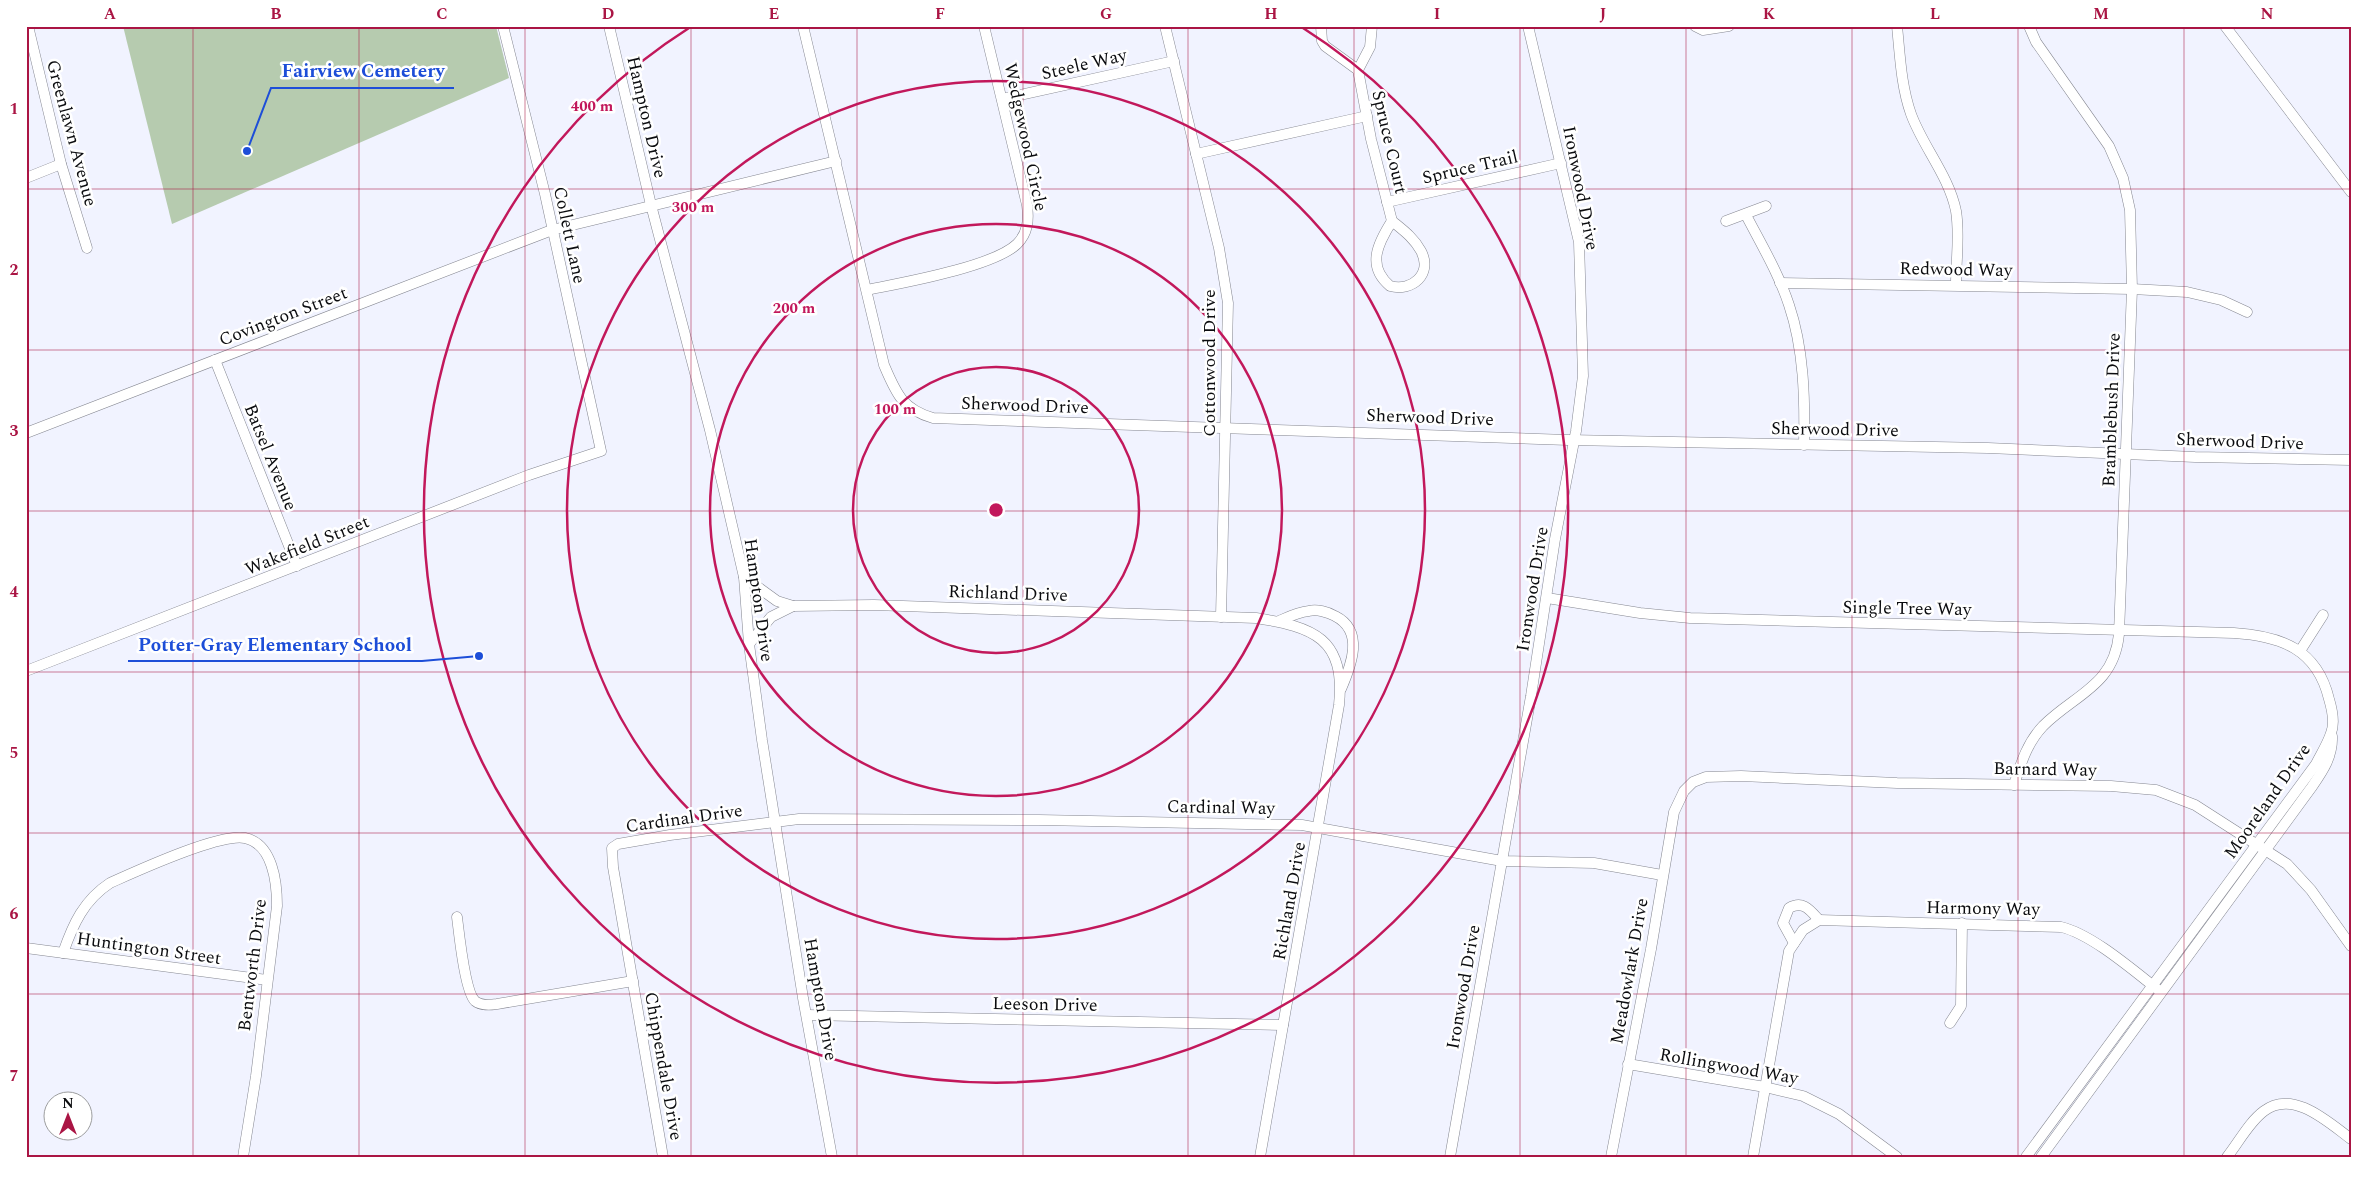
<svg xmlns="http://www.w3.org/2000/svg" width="2377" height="1183" font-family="Spectral,serif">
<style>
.green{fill:#b6cbaf}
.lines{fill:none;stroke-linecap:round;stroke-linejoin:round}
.street-casing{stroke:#858791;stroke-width:11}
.street{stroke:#fff;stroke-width:10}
.grid{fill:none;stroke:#aa1544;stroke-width:1;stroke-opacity:0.55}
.ring{fill:none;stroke:#c2185b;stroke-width:2.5}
.labels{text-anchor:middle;stroke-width:5;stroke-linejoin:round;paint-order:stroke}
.street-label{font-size:18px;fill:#0b0c0f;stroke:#fff}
.centre{fill:#c2185b;stroke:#fff;stroke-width:2.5}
.ring-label{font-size:15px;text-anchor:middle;font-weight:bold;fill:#c2185b;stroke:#fff;stroke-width:5;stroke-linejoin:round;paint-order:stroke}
.leader{fill:none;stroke:#1d4ed8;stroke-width:2}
.callout-dot{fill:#1d4ed8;stroke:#fff;stroke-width:2}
.callout-label{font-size:19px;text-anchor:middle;font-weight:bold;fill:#1d4ed8;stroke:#fff;stroke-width:5;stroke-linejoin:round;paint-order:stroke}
.neatline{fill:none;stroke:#aa1544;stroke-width:2}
.grid-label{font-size:16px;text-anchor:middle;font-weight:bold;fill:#aa1544}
</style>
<rect width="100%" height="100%" fill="#f1f3ff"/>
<polygon class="green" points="123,26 496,26 509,78 172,224"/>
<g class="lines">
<defs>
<g id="street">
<polyline points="28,26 61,164 87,248"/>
<polyline points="609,26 651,205 710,430 744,577 749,644 762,740 803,998 832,1157"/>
<path d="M 803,26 L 884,365 C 896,393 902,409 933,418 L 1568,440 L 1988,448 L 2195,457 L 2351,460"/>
<polyline points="1165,26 1219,248 1228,303 1221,617"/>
<polyline points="1321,26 1322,41 1325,46 1358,70 1370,47 1372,26"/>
<polyline points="1695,26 1703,30 1729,26"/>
<path d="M 1897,26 C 1900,55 1901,86 1911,114 C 1923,147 1949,176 1956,211 C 1960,235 1956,260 1956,284"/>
<polyline points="2225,26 2351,192"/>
<polyline points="1358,70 1371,139 1392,221"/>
<polyline points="1002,99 1174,61"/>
<polyline points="1196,154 1367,116"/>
<polyline points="26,178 61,164"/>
<polyline points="1387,202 1561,163"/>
<path d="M 1746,215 C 1761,244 1779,274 1789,305 C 1804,349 1805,399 1804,445"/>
<path d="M 1392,221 C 1403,230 1414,238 1421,251 C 1433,274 1412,292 1390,286 C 1366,266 1378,243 1392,221 Z"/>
<polyline points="1726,221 1766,206"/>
<polyline points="1780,283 2132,289 2187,292 2221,300 2247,312"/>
<path d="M 867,290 C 901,283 993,267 1017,244 C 1028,233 1029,220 1027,205 L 984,26"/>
<polyline points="215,360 297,566"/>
<polyline points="26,433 552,230 836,161"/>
<path d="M 744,577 L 777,601 L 793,606 L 874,605 L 1256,618 C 1313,627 1346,638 1339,705 L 1260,1157"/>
<path d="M 1547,598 L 1640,613 L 1690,618 L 2234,633 C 2281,636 2317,649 2329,699 C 2332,709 2335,723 2331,733 C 2328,743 2321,754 2316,764 L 2026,1157"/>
<path d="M 1279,621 C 1288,617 1298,612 1309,611 C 1317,609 1328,612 1335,616 C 1365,631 1351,666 1341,689"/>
<polyline points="749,644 771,617 793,606"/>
<polyline points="2300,651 2323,615"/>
<polyline points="26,671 529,475 601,451 545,194 503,26"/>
<path d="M 2014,785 C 2021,763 2027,743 2043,726 C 2075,694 2114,686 2119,634 L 2132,289 L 2130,210 L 2123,178 L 2109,146 L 2036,42 L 2029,26"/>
<path d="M 457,917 C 459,933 465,992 475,1001 C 481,1006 490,1005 497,1004 L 633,981"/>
<path d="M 1794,943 L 1783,923 L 1789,908 C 1803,900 1810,910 1819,920"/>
<polyline points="26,948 267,980"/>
<path d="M 63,953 C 73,924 84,900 110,883 C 137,871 219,833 245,838 C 273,844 277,883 277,906 L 256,1076 L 243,1157"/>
<polyline points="807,1015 1283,1025"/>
<polyline points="1950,1023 1961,1006 1962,923"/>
<polyline points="1628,1064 1765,1087 1803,1096 1839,1114 1897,1157"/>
<polyline points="663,1157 613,867 612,848 618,844 670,835 799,819 1039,820 1302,825 1502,861 1594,863 1662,875"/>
<polyline points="1450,1157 1531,696 1555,539 1576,431 1583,376 1579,242 1528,26"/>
<polyline points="1611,1157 1651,949 1674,812 1684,791 1693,782 1706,777 1741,776 1897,783 2111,786 2156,790 2195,805 2287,864 2311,890 2351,946"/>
<path d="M 1753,1157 L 1789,951 L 1803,930 L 1819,920 L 2061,927 C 2092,934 2135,972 2161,992"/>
<path d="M 2041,1157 L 2311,788 C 2322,772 2333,757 2332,736"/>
<path d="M 2227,1157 C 2239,1142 2249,1122 2264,1111 C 2293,1089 2328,1122 2351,1139"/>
</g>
</defs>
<use href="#street" class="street-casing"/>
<use href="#street" class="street"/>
</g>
<path class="grid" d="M 193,26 L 193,1157M 359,26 L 359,1157M 525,26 L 525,1157M 691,26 L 691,1157M 857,26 L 857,1157M 1023,26 L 1023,1157M 1188,26 L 1188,1157M 1354,26 L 1354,1157M 1520,26 L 1520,1157M 1686,26 L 1686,1157M 1852,26 L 1852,1157M 2018,26 L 2018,1157M 2184,26 L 2184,1157M 26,189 L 2351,189M 26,350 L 2351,350M 26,511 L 2351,511M 26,672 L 2351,672M 26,833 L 2351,833M 26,994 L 2351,994"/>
<g class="ring">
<circle cx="996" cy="510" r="143"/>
<circle cx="996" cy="510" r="286"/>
<circle cx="996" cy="510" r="429"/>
<path d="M1303 28A572 572 0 1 1 689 28"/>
</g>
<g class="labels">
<g class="street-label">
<text transform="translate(1084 64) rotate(-13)" y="6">Steele Way</text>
<text transform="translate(647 117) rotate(77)" y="6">Hampton Drive</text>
<text transform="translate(72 133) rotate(75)" y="6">Greenlawn Avenue</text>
<text transform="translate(1026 137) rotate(78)" y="6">Wedgewood Circle</text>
<text transform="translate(1390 142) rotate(77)" y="6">Spruce Court</text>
<text transform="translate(1470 167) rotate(-13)" y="6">Spruce Trail</text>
<text transform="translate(1581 188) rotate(79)" y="6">Ironwood Drive</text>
<text transform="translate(570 235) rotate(78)" y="6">Collett Lane</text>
<text transform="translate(1956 269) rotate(1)" y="6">Redwood Way</text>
<text transform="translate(283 316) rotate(-21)" y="6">Covington Street</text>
<text transform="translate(1209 363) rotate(-90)" y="6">Cottonwood Drive</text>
<text transform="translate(1025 405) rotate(2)" y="6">Sherwood Drive</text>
<text transform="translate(2111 410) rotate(-88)" y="6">Bramblebush Drive</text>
<text transform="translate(1430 417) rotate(2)" y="6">Sherwood Drive</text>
<text transform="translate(1835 429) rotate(1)" y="6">Sherwood Drive</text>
<text transform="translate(2240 441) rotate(2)" y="6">Sherwood Drive</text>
<text transform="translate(271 457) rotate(68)" y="6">Batsel Avenue</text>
<text transform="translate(307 545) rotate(-22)" y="6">Wakefield Street</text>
<text transform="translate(1532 589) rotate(-81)" y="6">Ironwood Drive</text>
<text transform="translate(1008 593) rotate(2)" y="6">Richland Drive</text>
<text transform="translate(759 600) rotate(82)" y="6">Hampton Drive</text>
<text transform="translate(1907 608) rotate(1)" y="6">Single Tree Way</text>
<text transform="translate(2045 769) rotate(1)" y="6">Barnard Way</text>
<text transform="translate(2267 801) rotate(-55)" y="6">Mooreland Drive</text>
<text transform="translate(1221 807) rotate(1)" y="6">Cardinal Way</text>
<text transform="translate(684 818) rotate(-8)" y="6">Cardinal Drive</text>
<text transform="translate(1289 901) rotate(-80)" y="6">Richland Drive</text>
<text transform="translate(1983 908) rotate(1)" y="6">Harmony Way</text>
<text transform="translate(149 948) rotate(8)" y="6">Huntington Street</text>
<text transform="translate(252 965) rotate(-83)" y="6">Bentworth Drive</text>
<text transform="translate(1629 971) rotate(-80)" y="6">Meadowlark Drive</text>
<text transform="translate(1463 987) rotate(-80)" y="6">Ironwood Drive</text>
<text transform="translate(821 999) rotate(80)" y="6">Hampton Drive</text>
<text transform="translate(1045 1004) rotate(1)" y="6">Leeson Drive</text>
<text transform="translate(664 1066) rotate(80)" y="6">Chippendale Drive</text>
<text transform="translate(1729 1066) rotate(10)" y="6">Rollingwood Way</text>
</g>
</g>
<circle cx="996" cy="510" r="8" class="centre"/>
<g class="ring-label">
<text x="592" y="111">400 m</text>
<text x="693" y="212">300 m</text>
<text x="794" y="313">200 m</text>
<text x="895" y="414">100 m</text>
</g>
<path class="leader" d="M247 151L271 88H454M479 656L422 661H128"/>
<g class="callout-dot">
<circle cx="247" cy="151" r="5"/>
<circle cx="479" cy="656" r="5"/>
</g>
<g class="callout-label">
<text x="363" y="77">Fairview Cemetery</text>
<text x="275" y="651">Potter-Gray Elementary School</text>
</g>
<rect width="2377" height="1183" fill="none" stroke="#ffffff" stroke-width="55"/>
<g transform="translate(68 1116)"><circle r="24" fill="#ffffff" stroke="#9d9e9f"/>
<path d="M0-4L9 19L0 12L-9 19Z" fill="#aa1544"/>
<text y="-8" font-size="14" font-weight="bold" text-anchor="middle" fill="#0b0c0f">N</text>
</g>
<rect x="28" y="28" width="2322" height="1128" class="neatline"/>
<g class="grid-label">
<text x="110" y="19">A</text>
<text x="276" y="19">B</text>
<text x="442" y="19">C</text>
<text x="608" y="19">D</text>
<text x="774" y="19">E</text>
<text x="940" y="19">F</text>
<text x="1106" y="19">G</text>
<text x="1271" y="19">H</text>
<text x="1437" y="19">I</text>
<text x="1603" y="19">J</text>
<text x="1769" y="19">K</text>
<text x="1935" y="19">L</text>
<text x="2101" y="19">M</text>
<text x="2267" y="19">N</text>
<text x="14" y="114">1</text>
<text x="14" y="275">2</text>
<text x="14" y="436">3</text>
<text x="14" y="597">4</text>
<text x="14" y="758">5</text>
<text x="14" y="919">6</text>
<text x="14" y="1081">7</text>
</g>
</svg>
